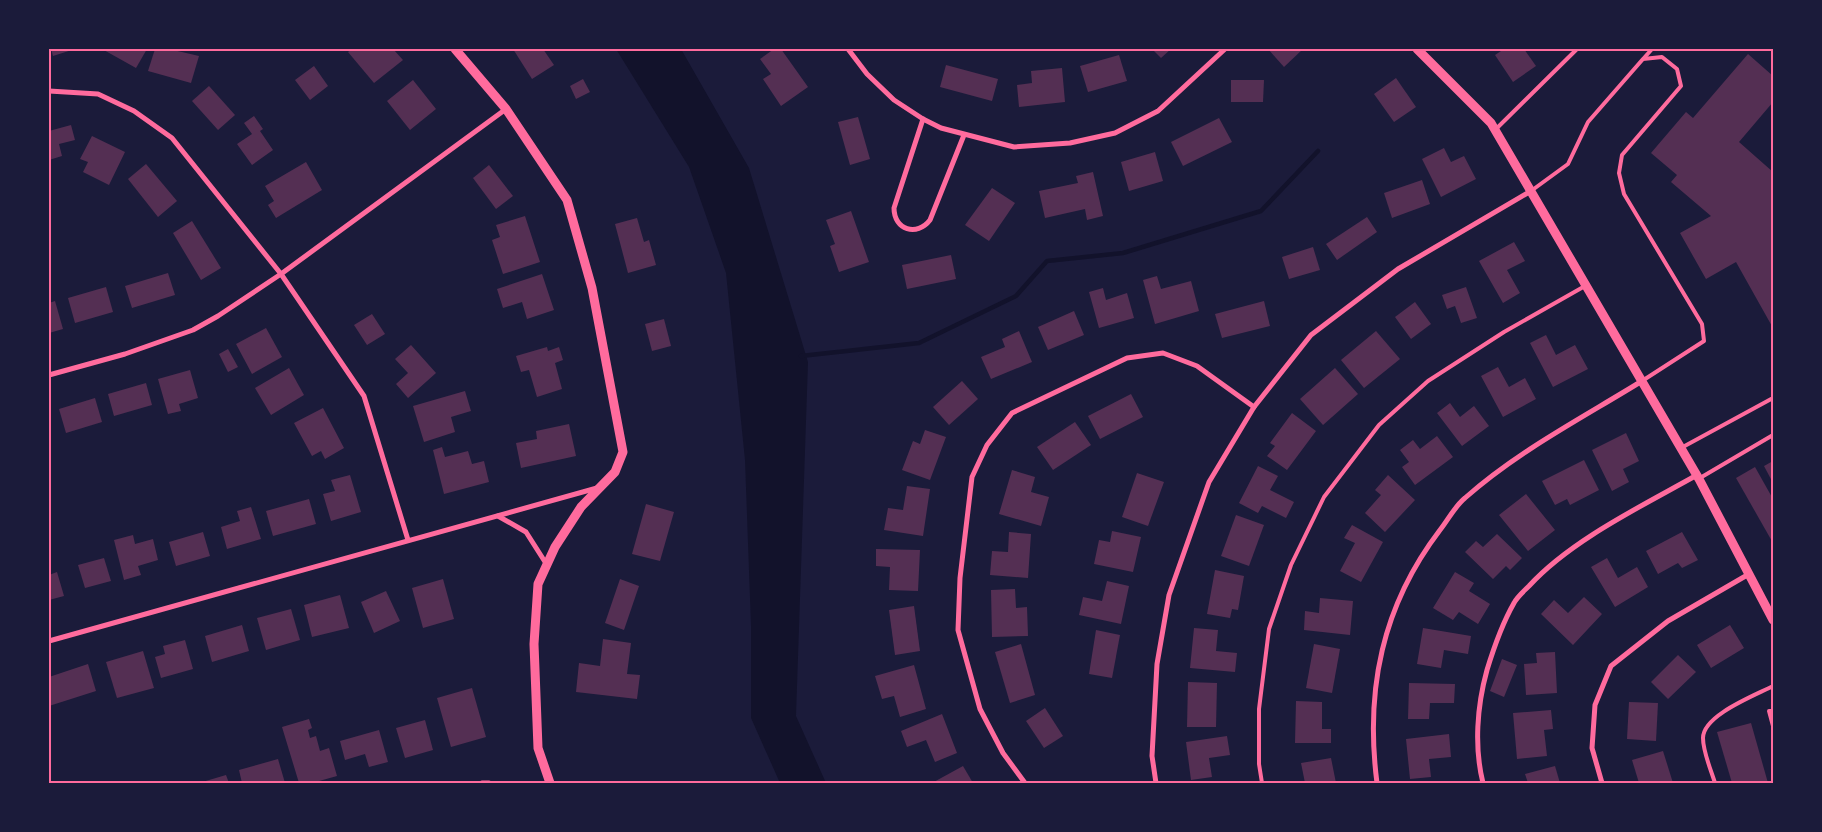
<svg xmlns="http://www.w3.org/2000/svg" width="1822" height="832" font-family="'Playfair Display',serif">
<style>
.water{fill:#12122b}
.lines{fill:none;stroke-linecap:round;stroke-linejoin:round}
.stream{stroke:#12122b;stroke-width:4.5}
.building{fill:#542f53}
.service{stroke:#ff6b9d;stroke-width:4}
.minor{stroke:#ff6b9d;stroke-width:5}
.tertiary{stroke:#ff6b9d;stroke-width:9}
.neatline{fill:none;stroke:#ff6b9d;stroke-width:2}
</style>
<rect width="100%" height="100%" fill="#1b1b3a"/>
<polygon class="water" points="616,49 681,49 749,168 808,362 796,716 826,783 780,783 751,718 751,626 745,460 726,273 689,167"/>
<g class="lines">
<polyline class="stream" points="801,356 919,343 1016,296 1047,261 1123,253 1261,211 1318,151"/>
</g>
<g class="building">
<polygon points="51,49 75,49 53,56"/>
<polygon points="102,49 147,49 136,68"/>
<polygon points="155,49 169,49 199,56 191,83 148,71"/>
<polygon points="352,49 393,49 403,60 374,83 348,52"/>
<polygon points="513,49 543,49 554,65 532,79"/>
<polygon points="774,49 781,49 808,87 781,106 763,79 771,74 760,59"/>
<polygon points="1152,49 1171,49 1161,58"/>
<polygon points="1268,49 1303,49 1284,67"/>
<polygon points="1504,49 1524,49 1536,66 1513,82 1495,55"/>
<polygon points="1748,54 1773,76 1773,102 1739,142 1773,172 1773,328 1736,262 1706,279 1680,233 1711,216 1671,182 1677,175 1651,153 1686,112 1693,118"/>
<polygon points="1119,55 1127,81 1088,92 1080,66"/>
<polygon points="946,65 998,79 992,101 940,87"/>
<polygon points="314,66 328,86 310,100 295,80"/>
<polygon points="1062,68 1065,102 1019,107 1017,85 1032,83 1031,71"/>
<polygon points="1396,78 1416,107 1394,122 1374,94"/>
<polygon points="583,79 590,92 576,99 570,86"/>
<polygon points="413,80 436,109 410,130 387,101"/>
<polygon points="1231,80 1264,80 1263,102 1231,102"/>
<polygon points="209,86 235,115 218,130 192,101"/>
<polygon points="254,116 263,129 260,131 273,150 252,165 237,144 252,134 244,123"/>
<polygon points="858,117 870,159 850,165 838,122"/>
<polygon points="1219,118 1232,142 1183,166 1171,142"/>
<polygon points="71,125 75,140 59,144 62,156 49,160 49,131"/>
<polygon points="92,136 125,152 109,185 83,172 88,162 80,159"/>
<polygon points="1444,148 1451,162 1464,156 1476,179 1441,197 1422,159"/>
<polygon points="1155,152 1163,181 1129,191 1121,162"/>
<polygon points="306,162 322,190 276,218 268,205 274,201 265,186"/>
<polygon points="146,164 177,201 158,217 128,179"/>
<polygon points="489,165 513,196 496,209 473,178"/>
<polygon points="1093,172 1103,216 1087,220 1085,209 1045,218 1039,191 1078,183 1076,176"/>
<polygon points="1422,180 1430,204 1392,218 1384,193"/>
<polygon points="992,188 1015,203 989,241 965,225"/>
<polygon points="851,211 869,262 839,272 830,246 835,244 826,220"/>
<polygon points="525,216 540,262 503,274 492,240 500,237 496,225"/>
<polygon points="1367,217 1377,232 1337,260 1326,244"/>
<polygon points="637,218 644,242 649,240 656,265 628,273 615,224"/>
<polygon points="192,221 221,268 201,280 173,233"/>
<polygon points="1514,242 1525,261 1507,270 1520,293 1503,303 1479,261"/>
<polygon points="1313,247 1320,270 1289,279 1282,257"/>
<polygon points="951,255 956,279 907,289 902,265"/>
<polygon points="168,273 175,295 132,308 125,286"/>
<polygon points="542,274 554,310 527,319 522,302 503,308 497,289"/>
<polygon points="1157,276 1161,289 1191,281 1199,311 1155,324 1143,280"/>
<polygon points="106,287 113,312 75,323 68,298"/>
<polygon points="1466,287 1477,318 1461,323 1455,306 1447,309 1442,295"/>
<polygon points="1103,288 1106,300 1127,293 1134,318 1099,328 1089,292"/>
<polygon points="55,301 63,329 49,333 49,303"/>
<polygon points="1264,301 1270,326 1222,338 1215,314"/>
<polygon points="1415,302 1431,324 1411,339 1395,317"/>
<polygon points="1074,311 1084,335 1048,350 1038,327"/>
<polygon points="372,314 385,334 367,345 354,325"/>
<polygon points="664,319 671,346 652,351 645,324"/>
<polygon points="266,328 282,357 252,374 236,344"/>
<polygon points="1019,331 1032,362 991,379 981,357 1005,347 1002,339"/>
<polygon points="1376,331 1400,359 1364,388 1341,360"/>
<polygon points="1546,335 1556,355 1575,345 1588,369 1553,387 1530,343"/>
<polygon points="411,345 436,373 408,398 396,384 408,373 395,359"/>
<polygon points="547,347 548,351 559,347 563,360 555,363 562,389 537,397 529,370 521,372 516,356"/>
<polygon points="228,349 238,367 228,372 219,354"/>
<polygon points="1498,367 1509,387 1525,378 1536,399 1503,417 1481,376"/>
<polygon points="289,368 304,395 271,415 255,388"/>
<polygon points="1335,368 1358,394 1323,425 1300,399"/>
<polygon points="190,370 198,398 179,404 181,411 168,414 158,379"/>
<polygon points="962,381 978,399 949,425 933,407"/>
<polygon points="146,383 152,405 114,416 108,394"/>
<polygon points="465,391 471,411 451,417 455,432 424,442 413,406"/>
<polygon points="1131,394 1143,417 1100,439 1088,416"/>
<polygon points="95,398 102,422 66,433 59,409"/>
<polygon points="1450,403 1460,417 1474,406 1489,426 1462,446 1437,413"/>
<polygon points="323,408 344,448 325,459 321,451 312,456 294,423"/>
<polygon points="1292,413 1316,431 1287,470 1267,456 1275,446 1270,443"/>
<polygon points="1075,422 1091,445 1053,470 1037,447"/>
<polygon points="569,424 576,456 521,468 516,443 537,439 536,431"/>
<polygon points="925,430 946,437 930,480 902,470 913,441 920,444"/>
<polygon points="1626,433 1639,461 1623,469 1629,482 1612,491 1592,450"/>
<polygon points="1437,436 1453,457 1415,485 1402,467 1409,462 1400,450 1413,440 1420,449"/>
<polygon points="442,447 445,457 468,451 472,464 484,461 489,482 444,494 433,450"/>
<polygon points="1584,460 1599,490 1570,505 1567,499 1555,505 1542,481"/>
<polygon points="1773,461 1773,483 1764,466"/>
<polygon points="1258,466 1278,476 1270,490 1294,502 1286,518 1262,506 1258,513 1239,503"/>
<polygon points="1755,467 1773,499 1773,543 1736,478"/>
<polygon points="1012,470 1035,477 1031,492 1049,497 1041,526 999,514"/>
<polygon points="1137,473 1164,482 1148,526 1122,517"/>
<polygon points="350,475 361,512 331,521 323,494 335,491 331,480"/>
<polygon points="1388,475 1415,500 1385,532 1365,513 1381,495 1375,490"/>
<polygon points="907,486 930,489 923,536 884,530 888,508 903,510"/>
<polygon points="1526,494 1555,530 1528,551 1499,515"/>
<polygon points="309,499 316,524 273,536 266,511"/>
<polygon points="646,504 674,512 660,561 632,554"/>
<polygon points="251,507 261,539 227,549 221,527 240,521 237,511"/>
<polygon points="1236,515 1264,525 1249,566 1221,556"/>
<polygon points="1352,525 1383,542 1361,582 1340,571 1355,543 1344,538"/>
<polygon points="1112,531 1141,537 1133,572 1094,564 1099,540 1110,542"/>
<polygon points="203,532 210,556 176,566 169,542"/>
<polygon points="1009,532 1031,534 1028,578 990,575 992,551 1008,552"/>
<polygon points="1682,532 1698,560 1682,568 1678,563 1658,574 1646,551"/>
<polygon points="1497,534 1522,558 1510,570 1506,566 1493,579 1465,552 1476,541 1483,547"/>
<polygon points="133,535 135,544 153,539 158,560 138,566 141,575 124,580 114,540"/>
<polygon points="876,549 920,550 918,591 889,590 890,567 876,566"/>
<polygon points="104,558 111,581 85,588 78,565"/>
<polygon points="1607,558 1618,578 1637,567 1648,587 1615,607 1591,567"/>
<polygon points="1215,570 1244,576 1238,610 1232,609 1230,618 1207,614"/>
<polygon points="57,572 64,596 49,600 49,575"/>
<polygon points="1455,572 1474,583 1469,591 1490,604 1478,624 1459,612 1453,620 1433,608"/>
<polygon points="443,579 454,619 423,628 412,588"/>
<polygon points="620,579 639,586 624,630 605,623"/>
<polygon points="1107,581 1129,586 1121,624 1079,615 1083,597 1102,601"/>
<polygon points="1015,589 1016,608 1027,607 1028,636 992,637 991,590"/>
<polygon points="386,591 400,621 374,633 361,602"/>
<polygon points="340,595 349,628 312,637 304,605"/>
<polygon points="1584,597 1602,614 1573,645 1541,614 1554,600 1568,613"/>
<polygon points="1320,598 1353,601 1350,635 1304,630 1305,611 1319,613"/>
<polygon points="914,606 920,651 895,655 889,610"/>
<polygon points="291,609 300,640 266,650 257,618"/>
<polygon points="242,625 249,651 212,662 205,636"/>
<polygon points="1730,625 1744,648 1711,668 1697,645"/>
<polygon points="1194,628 1218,630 1216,651 1237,653 1235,672 1190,668"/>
<polygon points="1423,628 1471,636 1468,654 1444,650 1441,668 1417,664"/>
<polygon points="1096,630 1120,635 1112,678 1089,674"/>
<polygon points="603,639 631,643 627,674 640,675 637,699 576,692 579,663 600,666"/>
<polygon points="185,640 193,669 161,678 155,657 165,654 163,646"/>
<polygon points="1021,644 1035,695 1010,703 995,652"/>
<polygon points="1314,644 1340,649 1332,693 1306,688"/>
<polygon points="143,651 154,688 117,698 106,662"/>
<polygon points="1555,652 1557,693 1526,695 1524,664 1537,663 1536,653"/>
<polygon points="1678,655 1696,672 1668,699 1651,682"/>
<polygon points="1502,659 1517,665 1504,697 1490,691"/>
<polygon points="88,664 96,691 49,706 49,677"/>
<polygon points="914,665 926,709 900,717 894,696 882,699 875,676"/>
<polygon points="1188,682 1217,683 1216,727 1187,727"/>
<polygon points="1409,683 1455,684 1454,703 1430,703 1429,719 1408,719"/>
<polygon points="472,688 486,737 451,747 437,698"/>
<polygon points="1296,701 1322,702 1322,729 1331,729 1331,743 1295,743"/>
<polygon points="1629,702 1658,703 1656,741 1627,739"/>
<polygon points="1045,708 1063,736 1044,748 1026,721"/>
<polygon points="1551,710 1553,729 1544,730 1547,756 1517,759 1513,713"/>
<polygon points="942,714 957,753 935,762 926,740 907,747 901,731"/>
<polygon points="309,719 312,728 308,730 310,738 316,736 320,751 329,748 337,776 312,783 299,783 282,727"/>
<polygon points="425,720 433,750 405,758 396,728"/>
<polygon points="1751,723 1768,783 1732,783 1717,732"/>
<polygon points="379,730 388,762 369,767 365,754 345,760 340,741"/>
<polygon points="1449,734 1451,757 1429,759 1431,777 1410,779 1406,739"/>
<polygon points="1227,736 1230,755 1209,758 1212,777 1191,780 1186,742"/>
<polygon points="1663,751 1673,783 1639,783 1632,760"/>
<polygon points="1331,758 1336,783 1305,783 1301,763"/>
<polygon points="278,759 285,783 242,783 239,770"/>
<polygon points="963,766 973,783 932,783"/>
<polygon points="1555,766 1560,783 1528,783 1525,774"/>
<polygon points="226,775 229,783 199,783"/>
</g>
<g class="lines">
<g class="service">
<polyline points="1644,58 1652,49"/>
<polyline points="1495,130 1577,49"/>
<polyline points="1531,191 1568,164 1588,122 1643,59 1662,57 1677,69 1681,86 1622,155 1619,173 1624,194 1702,324 1704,341 1642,381"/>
<polyline points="1681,448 1773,398"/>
<polyline points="1700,478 1773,435"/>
<polyline points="1773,711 1769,711 1773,726"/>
<polyline points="1262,783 1259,764 1259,709 1269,629 1291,565 1324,497 1379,425 1428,381 1504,332 1585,286"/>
<path d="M 1715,783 C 1711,770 1703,752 1703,738 C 1703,715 1756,695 1773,686"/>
</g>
<g class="minor">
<polyline points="848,49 867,74 894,100 923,119 941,128 1014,147 1070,143 1115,133 1158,111 1225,49"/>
<polyline points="49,91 98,94 134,111 172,138 281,274 364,396 408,540"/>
<path d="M 923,119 L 894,208 C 894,230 917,237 930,220 L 964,135"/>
<polyline points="49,375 125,354 193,330 218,316 281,274 506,109"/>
<polyline points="498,516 526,532 547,565"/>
<polyline points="49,641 597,488"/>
<polyline points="482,783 489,783"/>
<polyline points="1025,783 1003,753 980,709 958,630 960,578 972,477 987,445 1012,413 1127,358 1163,353 1197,366 1254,407"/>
<polyline points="1156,783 1152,756 1157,664 1169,595 1209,482 1254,407 1311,335 1398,269 1531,191"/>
<path d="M 1377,783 C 1365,690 1382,606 1440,530 C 1448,520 1455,506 1465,498 C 1518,451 1582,418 1642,381"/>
<path d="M 1483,783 C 1474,747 1477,706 1487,670 C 1494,647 1502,624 1514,603 C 1517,597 1524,591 1529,586 C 1571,540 1642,506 1697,475"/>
<polyline points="1602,783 1592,748 1595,705 1611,666 1668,621 1749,574"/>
</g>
<g class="tertiary">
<polyline points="455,49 506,109 567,200 592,288 623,452 615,472 581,507 555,547 538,584 534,644 538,748 550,783"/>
<polyline points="1417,49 1491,123 1699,479 1773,620"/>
</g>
</g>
<rect width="1822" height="832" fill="none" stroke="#1b1b3a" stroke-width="100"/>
<rect x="50" y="50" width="1722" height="732" class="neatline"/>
</svg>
